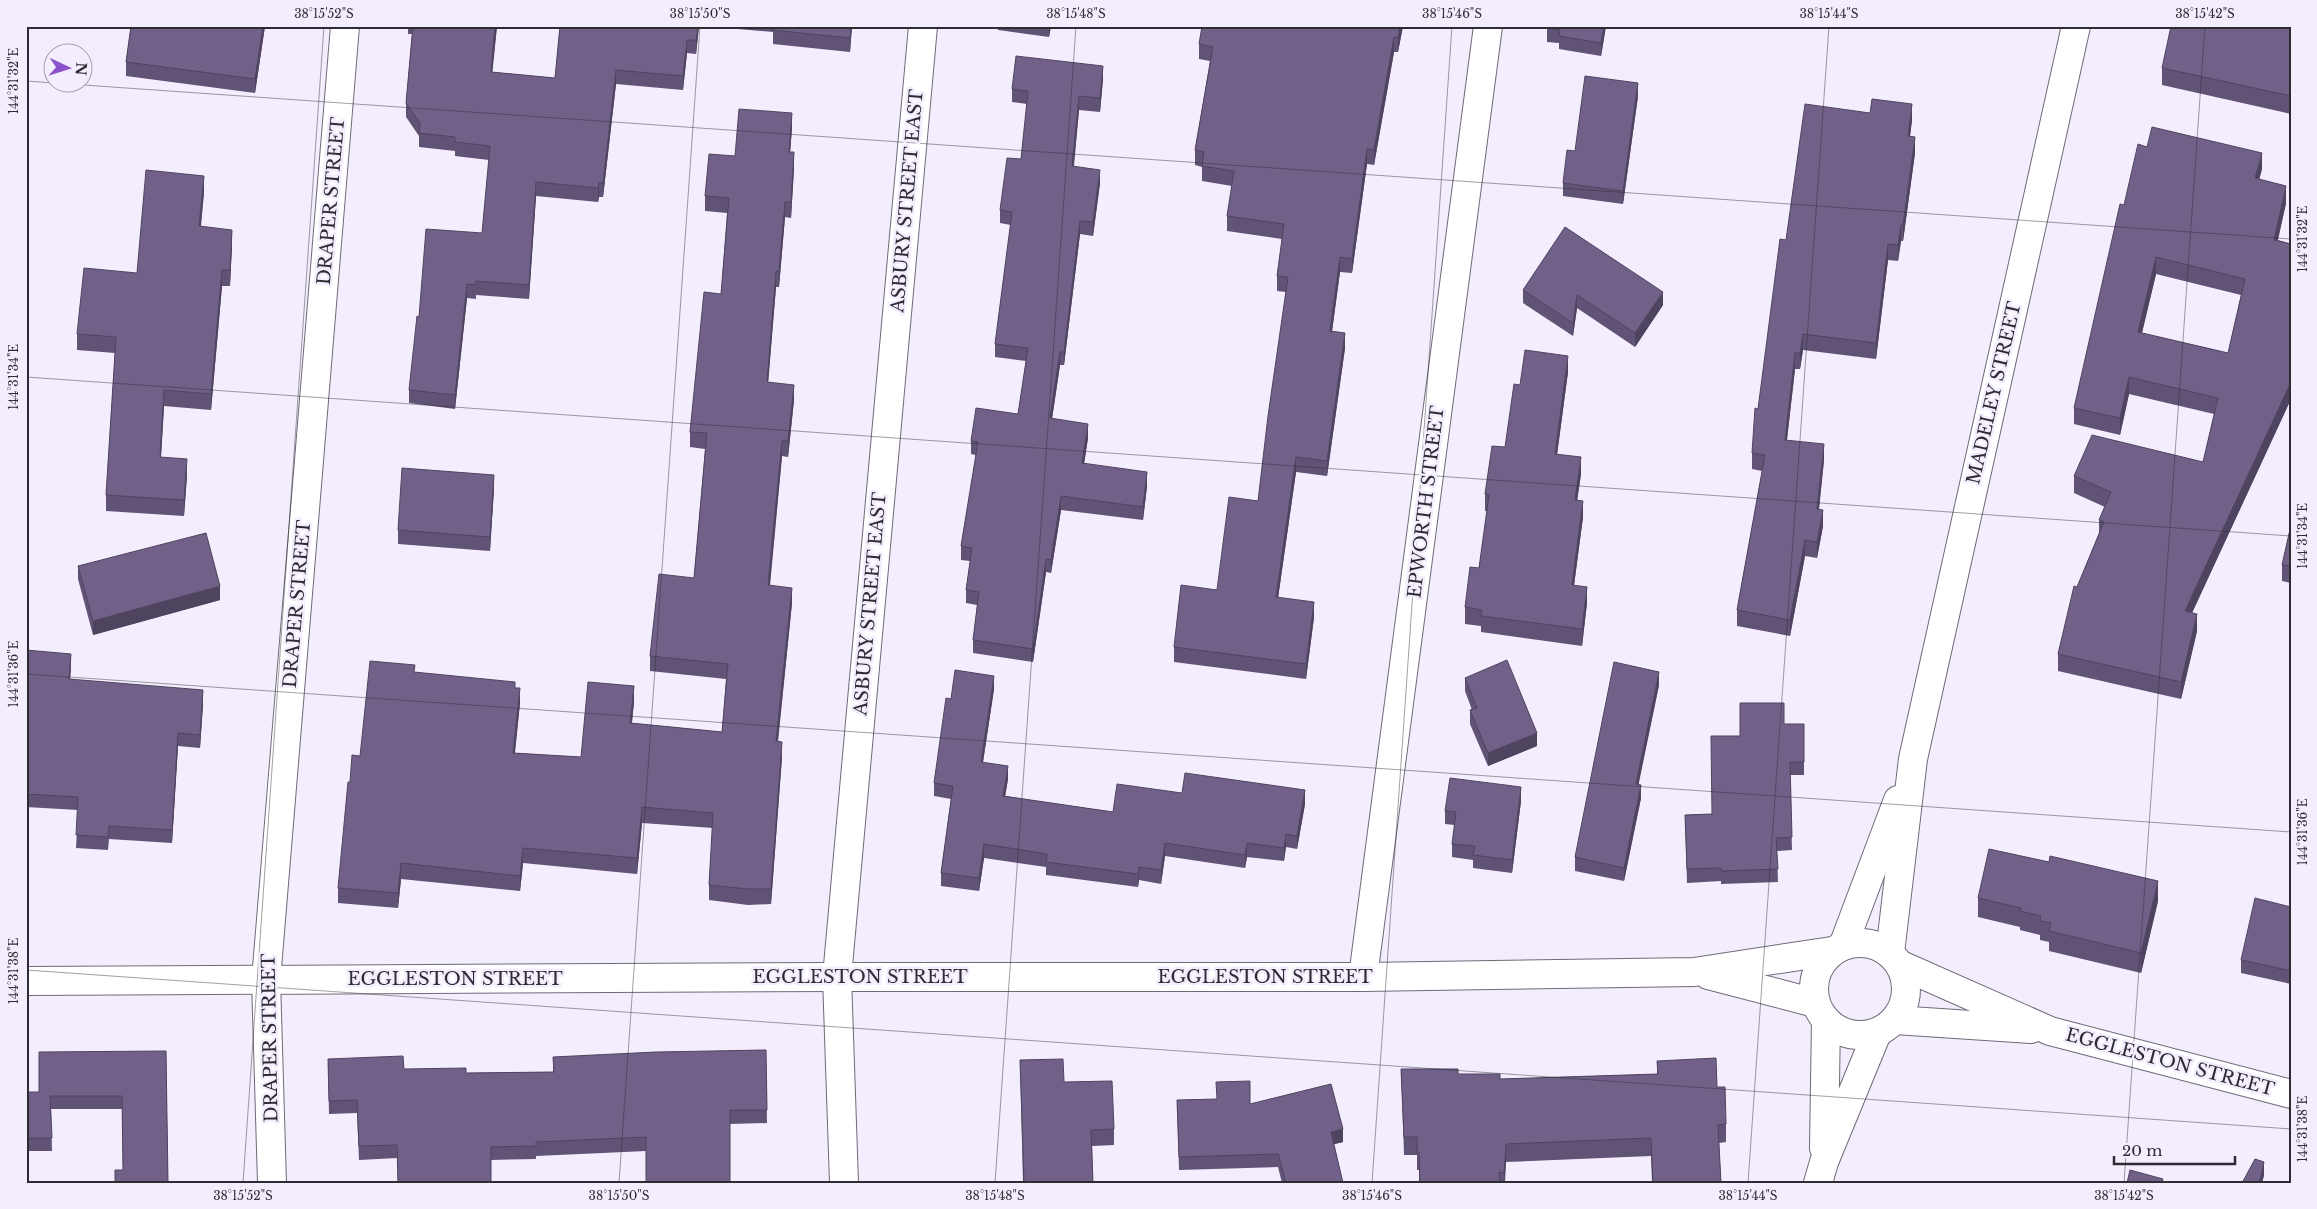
<svg xmlns="http://www.w3.org/2000/svg" width="2317" height="1209" font-family="'Libre Baskerville',serif">
<style>
.lines{fill:none;stroke-linecap:round;stroke-linejoin:round}
.minor-casing{stroke:#6f6a78;stroke-width:30}
.minor{stroke:#fff;stroke-width:28}
.wall{fill:#615376;fill-rule:evenodd}
.shaded-wall{fill:#4f4460}
.building{fill:#716189;stroke:#4f4460;fill-rule:evenodd}
.ticks{fill:none;stroke:#2e2c32;stroke-width:1;stroke-opacity:0.45}
.labels{text-anchor:middle;stroke-width:5;stroke-linejoin:round;paint-order:stroke}
.street-label{font-size:18px;fill:#2e2c32;stroke:#f3edfd}
.neatline{fill:none;stroke:#2e2c32;stroke-width:2}
.ticks-label{font-size:12px;text-anchor:middle;fill:#2e2c32}
</style>
<rect width="100%" height="100%" fill="#f3edfd"/>
<g class="lines">
<defs>
<g id="minor">
<circle cx="1860" cy="989" r="46"/>
<polyline points="1843,946 1898,800"/>
<polyline points="1890,953 1913,759 2076,26"/>
<polyline points="1901,965 2050,1031 2291,1094"/>
<polyline points="1708,975 1815,1003"/>
<polyline points="1363,977 1488,26"/>
<polyline points="26,981 837,977 1363,977 1694,972 1832,951"/>
<polyline points="1895,1020 2031,1029"/>
<polyline points="1824,1148 1826,1020"/>
<polyline points="272,1183 266,980 345,26"/>
<polyline points="844,1183 837,977 923,26"/>
<polyline points="1818,1183 1824,1162 1877,1033"/>
</g>
</defs>
<use href="#minor" class="minor-casing"/>
<use href="#minor" class="minor"/>
</g>
<g class="wall">
<polygon points="131,26 265,26 255,93 126,76 126,62"/>
<polygon points="408,26 497,26 492,72 555,78 560,26 699,26 696,54 687,53 683,90 616,84 603,197 599,197 598,202 536,196 529,299 476,295 476,299 467,298 455,409 409,403 409,390 419,317 482,233 489,160 455,156 455,151 419,147 419,136 406,117 406,103 412,34 408,34"/>
<polygon points="702,26 852,26 850,52 773,44 773,32"/>
<polygon points="998,26 1051,26 1049,37 998,30"/>
<polygon points="1403,26 1398,52 1394,52 1374,165 1367,164 1352,273 1340,272 1332,331 1345,348 1327,476 1296,472 1278,598 1314,617 1306,679 1174,662 1174,647 1217,590 1258,501 1286,292 1277,291 1277,276 1282,239 1227,231 1227,216 1232,186 1202,181 1202,167 1195,165 1195,150 1210,61 1199,59 1199,44"/>
<polygon points="1606,26 1601,56 1559,49 1559,43 1547,42 1547,28"/>
<polygon points="2291,26 2291,114 2162,85 2162,68"/>
<polygon points="1103,79 1100,112 1079,110 1074,166 1100,183 1093,236 1080,234 1064,365 1060,365 1052,419 1088,438 1084,464 1147,486 1143,520 1061,510 1051,573 1046,572 1033,662 973,653 973,640 977,605 966,603 966,590 970,561 961,560 961,546 976,455 971,454 971,441 1018,414 1026,361 995,357 995,344 1011,225 1000,223 1000,210 1021,159 1027,104 1012,102 1012,89"/>
<polygon points="1638,96 1623,204 1563,196 1563,183 1575,151"/>
<polygon points="1870,113 1912,120 1910,136 1915,153 1903,241 1901,241 1898,261 1888,260 1876,359 1803,350 1800,369 1795,369 1787,440 1824,460 1819,510 1823,526 1817,558 1805,556 1790,636 1737,626 1737,610 1762,471 1752,469 1752,453 1786,240"/>
<polygon points="792,128 790,152 794,168 791,218 785,217 779,287 776,287 768,382 794,400 788,457 782,456 770,586 792,603 778,742 782,757 771,904 748,905 709,900 709,885 713,828 642,823 637,874 523,863 520,891 401,879 398,908 338,903 338,888 350,782 360,756 415,672 515,688 520,703 515,753 581,757 634,702 632,723 722,732 726,679 650,671 650,656 694,578 705,449 690,447 690,432 721,294 727,213 705,211 705,196 735,156"/>
<path d="M 2262,169 L 2259,179 L 2286,203 L 2278,240 L 2291,244 L 2291,399 L 2192,613 L 2197,631 L 2181,699 L 2058,671 L 2058,654 L 2077,587 L 2099,533 L 2099,520 L 2105,507 L 2074,493 L 2074,476 L 2203,462 L 2214,414 L 2129,394 L 2120,435 L 2074,424 L 2074,408 L 2124,205 ZM 2156,274 L 2241,295 L 2228,353 L 2142,333 Z"/>
<polygon points="204,192 201,226 232,245 230,286 222,286 211,410 164,406 161,457 187,475 184,516 106,511 106,495 115,353 77,350 77,334 137,273"/>
<polygon points="1565,227 1663,305 1635,347 1577,308 1573,336 1523,303 1523,290"/>
<polygon points="1568,372 1557,454 1581,474 1577,500 1583,517 1574,585 1587,603 1582,646 1481,632 1481,626 1465,624 1465,607 1479,568 1487,511 1485,511 1485,494 1505,447 1520,385"/>
<polygon points="494,488 490,551 398,544 398,530"/>
<polygon points="2291,525 2291,583 2282,581 2282,565"/>
<polygon points="78,566 220,600 93,635 78,579"/>
<polygon points="26,650 71,667 70,679 203,704 200,748 178,746 172,843 109,839 108,850 76,848 78,810 26,807"/>
<polygon points="1465,678 1537,746 1488,766 1470,724 1470,710 1472,710 1465,691"/>
<polygon points="1659,685 1638,784 1641,798 1624,881 1575,871 1575,857"/>
<polygon points="994,689 983,762 1008,779 1005,796 1113,812 1182,793 1305,804 1297,849 1286,847 1284,861 1247,857 1245,868 1165,856 1161,884 1139,880 1138,887 1046,875 1046,867 984,858 979,891 941,886 941,873 951,799 934,796 934,783 951,699"/>
<polygon points="1804,724 1804,775 1790,775 1792,850 1777,851 1778,882 1721,884 1721,881 1687,883 1685,815 1712,814 1740,736"/>
<polygon points="1521,801 1512,873 1473,868 1473,860 1452,857 1452,844 1455,825 1445,824 1445,811"/>
<polygon points="1978,898 2158,901 2141,973 2049,951 2049,942 2040,940 2040,935 2020,930 2020,927 1978,917"/>
<polygon points="2291,907 2291,984 2241,973 2241,960"/>
<polygon points="766,1050 767,1123 730,1124 646,1151 536,1156 536,1159 491,1160 491,1183 398,1183 397,1158 359,1160 357,1113 329,1114 328,1059 404,1069 466,1073 553,1072 553,1057"/>
<polygon points="166,1051 168,1183 123,1170 122,1109 51,1109 52,1151 26,1151 26,1092 39,1092"/>
<polygon points="1020,1060 1064,1082 1114,1129 1114,1145 1092,1146 1093,1183 1023,1183"/>
<polygon points="1657,1061 1717,1087 1726,1124 1726,1142 1719,1143 1721,1183 1652,1183 1651,1156 1506,1162 1505,1183 1419,1183 1419,1170 1417,1170 1417,1155 1404,1155 1401,1069 1458,1074 1500,1079 1657,1074"/>
<polygon points="1177,1100 1250,1104 1343,1142 1334,1144 1343,1183 1282,1183 1278,1167 1179,1170"/>
</g>
<g class="shaded-wall">
<polygon points="263,26 265,26 255,93 255,79"/>
<polygon points="495,26 497,26 491,86 491,72"/>
<polygon points="698,26 699,26 696,54 696,40"/>
<polygon points="851,26 852,26 850,52 850,38"/>
<polygon points="1049,26 1051,26 1049,37"/>
<polygon points="1400,26 1403,26 1398,52 1398,38"/>
<polygon points="1604,26 1606,26 1601,56 1601,43"/>
<polygon points="1394,37 1394,52 1374,165 1374,150"/>
<polygon points="687,40 687,53 683,90 683,76"/>
<polygon points="27,44 27,61 26,71 26,53"/>
<polygon points="1103,66 1103,79 1100,112 1100,98"/>
<polygon points="616,70 616,84 603,197 603,183"/>
<polygon points="1638,83 1638,96 1623,204 1623,191"/>
<polygon points="1079,96 1079,110 1072,180 1072,166"/>
<polygon points="1912,104 1912,120 1908,152 1908,136"/>
<polygon points="792,113 792,128 789,167 789,152"/>
<polygon points="1915,137 1915,153 1903,241 1903,225"/>
<polygon points="1367,149 1367,164 1352,273 1352,259"/>
<polygon points="794,152 794,168 791,218 791,202"/>
<polygon points="2262,153 2262,169 2255,195 2255,178"/>
<polygon points="1100,170 1100,183 1093,236 1093,222"/>
<polygon points="204,176 204,192 199,242 199,226"/>
<polygon points="536,182 536,196 529,299 529,285"/>
<polygon points="599,183 599,197 598,202 598,188"/>
<polygon points="2286,186 2286,203 2274,256 2274,240"/>
<polygon points="785,202 785,217 779,287 779,272"/>
<polygon points="1080,221 1080,234 1064,365 1064,352"/>
<polygon points="1901,225 1901,241 1898,261 1898,245"/>
<polygon points="232,230 232,245 230,286 230,270"/>
<polygon points="1888,244 1888,260 1876,359 1876,343"/>
<polygon points="1340,257 1340,272 1330,346 1330,331"/>
<polygon points="2156,257 2156,274 2138,349 2138,332"/>
<polygon points="222,270 222,286 211,410 211,394"/>
<polygon points="776,271 776,287 767,397 767,382"/>
<polygon points="467,284 467,298 455,409 455,395"/>
<polygon points="1663,292 1663,305 1635,347 1635,333"/>
<polygon points="1577,295 1577,308 1573,336 1573,323"/>
<polygon points="1345,333 1345,348 1327,476 1327,461"/>
<polygon points="1803,334 1803,350 1800,369 1800,353"/>
<polygon points="1060,352 1060,365 1050,432 1050,418"/>
<polygon points="1795,353 1795,369 1785,456 1785,440"/>
<polygon points="1568,356 1568,372 1555,470 1555,454"/>
<polygon points="2129,377 2129,394 2120,435 2120,418"/>
<polygon points="2291,382 2291,399 2185,628 2185,611"/>
<polygon points="794,385 794,400 788,457 788,441"/>
<polygon points="164,390 164,406 160,473 160,457"/>
<polygon points="1088,424 1088,438 1082,477 1082,463"/>
<polygon points="782,441 782,456 768,601 768,585"/>
<polygon points="1824,444 1824,460 1817,525 1817,509"/>
<polygon points="1296,457 1296,472 1276,612 1276,597"/>
<polygon points="1581,457 1581,474 1575,516 1575,500"/>
<polygon points="187,459 187,475 184,516 184,500"/>
<polygon points="1147,472 1147,486 1143,520 1143,507"/>
<polygon points="494,475 494,488 490,551 490,537"/>
<polygon points="1061,496 1061,510 1051,573 1051,560"/>
<polygon points="1583,501 1583,517 1572,601 1572,585"/>
<polygon points="1823,510 1823,526 1817,558 1817,542"/>
<polygon points="1805,540 1805,556 1790,636 1790,620"/>
<polygon points="1046,559 1046,572 1033,662 1033,649"/>
<polygon points="220,586 220,600 93,635 93,621"/>
<polygon points="1587,587 1587,603 1582,646 1582,629"/>
<polygon points="792,588 792,603 776,757 776,741"/>
<polygon points="1314,602 1314,617 1306,679 1306,664"/>
<polygon points="2197,614 2197,631 2181,699 2181,682"/>
<polygon points="71,654 71,667 69,692 69,679"/>
<polygon points="1659,672 1659,685 1636,797 1636,784"/>
<polygon points="994,676 994,689 981,775 981,762"/>
<polygon points="634,686 634,702 630,738 630,723"/>
<polygon points="520,688 520,703 513,768 513,753"/>
<polygon points="203,690 203,704 200,748 200,735"/>
<polygon points="178,733 178,746 172,843 172,830"/>
<polygon points="1537,733 1537,746 1488,766 1488,753"/>
<polygon points="782,742 782,757 771,904 771,889"/>
<polygon points="1008,766 1008,779 1003,809 1003,796"/>
<polygon points="1641,785 1641,798 1624,881 1624,868"/>
<polygon points="1521,787 1521,801 1512,873 1512,860"/>
<polygon points="1305,790 1305,804 1297,849 1297,836"/>
<polygon points="642,807 642,823 637,874 637,858"/>
<polygon points="1286,834 1286,847 1284,861 1284,848"/>
<polygon points="1165,843 1165,856 1161,884 1161,870"/>
<polygon points="1247,843 1247,857 1245,868 1245,855"/>
<polygon points="984,844 984,858 979,891 979,878"/>
<polygon points="523,848 523,863 520,891 520,876"/>
<polygon points="401,863 401,879 398,908 398,893"/>
<polygon points="1139,867 1139,880 1138,887 1138,874"/>
<polygon points="2158,881 2158,901 2141,973 2141,953"/>
<polygon points="1343,1129 1343,1142 1331,1145 1331,1132"/>
<polygon points="1506,1144 1506,1162 1504,1183 1504,1173"/>
<polygon points="2264,1162 2264,1176 2262,1183 2259,1183"/>
</g>
<g class="building">
<polygon points="131,26 263,26 255,79 126,62"/>
<polygon points="413,26 495,26 491,72 555,78 560,26 698,26 696,40 687,40 683,76 616,70 603,183 599,183 598,188 536,182 529,285 476,281 476,285 467,284 455,395 409,390 417,316 419,317 426,229 482,233 490,146 455,142 455,137 419,133 420,123 406,103"/>
<polygon points="773,26 851,26 850,38 773,30"/>
<polygon points="1202,26 1400,26 1398,38 1394,37 1374,150 1367,149 1352,259 1340,257 1330,331 1345,333 1327,461 1296,457 1276,597 1314,602 1306,664 1174,647 1181,585 1217,590 1229,497 1258,501 1268,416 1288,277 1277,276 1284,224 1227,216 1234,171 1202,166 1204,152 1195,150 1213,47 1199,44"/>
<polygon points="1548,26 1604,26 1601,43 1559,36 1560,30 1547,28"/>
<polygon points="2171,26 2291,26 2291,96 2162,68"/>
<polygon points="1016,56 1103,66 1100,98 1079,96 1072,166 1100,170 1093,222 1080,221 1064,352 1060,352 1050,418 1088,424 1082,463 1147,472 1143,507 1061,496 1051,560 1046,559 1033,649 973,640 979,592 966,590 972,548 961,546 978,442 971,441 976,408 1018,414 1028,348 995,344 1012,212 1000,210 1007,158 1021,159 1028,91 1012,89"/>
<polygon points="1585,76 1638,83 1623,191 1563,183 1567,150 1575,151"/>
<polygon points="1872,99 1912,104 1908,136 1915,137 1903,225 1901,225 1898,245 1888,244 1876,343 1803,334 1800,353 1795,353 1785,440 1824,444 1817,509 1823,510 1817,542 1805,540 1790,620 1737,610 1765,455 1752,453 1755,408 1758,409 1780,239 1786,240 1805,104 1870,113"/>
<polygon points="739,109 792,113 789,152 794,152 791,202 785,202 779,272 776,271 767,382 794,385 788,441 782,441 768,585 792,588 776,741 782,742 771,889 748,889 709,885 713,813 642,807 637,858 523,848 520,876 401,863 398,893 338,888 348,782 350,782 352,755 360,756 370,661 415,665 414,672 515,682 515,688 520,688 513,753 581,757 588,682 634,686 630,723 722,732 728,664 650,656 659,574 694,578 707,433 690,432 704,292 721,294 729,198 705,196 709,154 735,156"/>
<path d="M 2152,127 L 2262,153 L 2255,178 L 2286,186 L 2274,240 L 2291,244 L 2291,382 L 2185,611 L 2197,614 L 2181,682 L 2058,654 L 2074,586 L 2077,587 L 2104,522 L 2099,520 L 2111,492 L 2074,476 L 2092,435 L 2203,462 L 2218,398 L 2129,377 L 2120,418 L 2074,408 L 2120,204 L 2124,205 L 2138,144 L 2147,147 ZM 2156,257 L 2245,279 L 2228,353 L 2138,332 Z"/>
<polygon points="146,170 204,176 199,226 232,230 230,270 222,270 211,394 164,390 160,457 187,459 184,500 106,495 116,337 77,334 84,268 137,273"/>
<polygon points="1565,227 1663,292 1635,333 1577,295 1573,323 1523,290"/>
<polygon points="1525,350 1568,356 1555,454 1581,457 1575,500 1583,501 1572,585 1587,587 1582,629 1481,616 1482,610 1465,607 1470,567 1479,568 1489,495 1485,494 1492,446 1505,447 1514,384 1520,385"/>
<polygon points="402,468 494,475 490,537 398,530"/>
<polygon points="2291,525 2291,566 2282,565"/>
<polygon points="206,533 220,586 93,621 78,566"/>
<polygon points="26,650 71,654 69,679 203,690 200,735 178,733 172,830 109,826 108,837 76,835 78,797 26,794"/>
<polygon points="1507,660 1537,733 1488,753 1470,710 1477,708 1465,678"/>
<polygon points="1614,662 1659,672 1636,784 1641,785 1624,868 1575,857"/>
<polygon points="955,670 994,676 981,762 1008,766 1003,796 1113,812 1117,784 1182,793 1185,773 1305,790 1297,836 1286,834 1284,848 1247,843 1245,855 1165,843 1161,870 1139,867 1138,874 1046,862 1047,854 984,844 979,878 941,873 953,786 934,783 946,698 951,699"/>
<polygon points="1740,703 1784,703 1784,724 1804,724 1804,762 1790,762 1792,837 1776,838 1778,869 1721,871 1721,868 1687,869 1685,815 1712,814 1711,736 1740,736"/>
<polygon points="1450,778 1521,787 1512,860 1473,855 1475,846 1452,844 1456,812 1445,811"/>
<polygon points="1989,849 2049,862 2050,856 2158,881 2141,953 2049,931 2051,923 2040,921 2041,916 2020,911 2021,908 1978,898"/>
<polygon points="2255,898 2291,907 2291,971 2241,960"/>
<polygon points="766,1050 767,1110 730,1110 730,1183 646,1183 646,1137 536,1142 536,1146 491,1147 491,1183 398,1183 397,1145 359,1146 357,1100 329,1101 328,1059 403,1056 404,1069 466,1068 466,1073 554,1072 553,1057 656,1052"/>
<polygon points="166,1051 168,1183 115,1183 115,1170 123,1170 122,1096 50,1096 52,1138 26,1138 26,1092 39,1092 39,1052"/>
<polygon points="1716,1058 1717,1087 1725,1087 1726,1124 1718,1125 1721,1183 1653,1183 1651,1138 1506,1144 1504,1173 1499,1172 1500,1183 1420,1183 1419,1152 1417,1152 1417,1137 1404,1137 1401,1069 1458,1069 1458,1074 1500,1074 1500,1079 1658,1074 1657,1061"/>
<polygon points="1063,1059 1064,1082 1112,1081 1114,1129 1091,1130 1093,1183 1024,1183 1020,1060"/>
<polygon points="1250,1081 1250,1104 1331,1084 1343,1129 1331,1132 1343,1183 1286,1183 1278,1154 1179,1157 1177,1100 1217,1099 1216,1082"/>
<polygon points="2255,1159 2264,1162 2259,1183 2242,1183"/>
<polygon points="2130,1170 2163,1179 2162,1183 2127,1183"/>
</g>
<path class="ticks" d="M 26,81 L 2291,239M 26,377 L 2291,536M 26,674 L 2291,832M 26,970 L 2291,1129M 243,1183 L 324,26M 619,1183 L 700,26M 995,1183 L 1076,26M 1372,1183 L 1452,26M 1748,1183 L 1829,26M 2124,1183 L 2205,26"/>
<g class="labels">
<g class="street-label">
<text transform="translate(331 201) rotate(-85)" y="6">DRAPER STREET</text>
<text transform="translate(907 201) rotate(-85)" y="6">ASBURY STREET EAST</text>
<text transform="translate(1994 393) rotate(-77)" y="6">MADELEY STREET</text>
<text transform="translate(1426 502) rotate(-83)" y="6">EPWORTH STREET</text>
<text transform="translate(297 604) rotate(-85)" y="6">DRAPER STREET</text>
<text transform="translate(870 604) rotate(-85)" y="6">ASBURY STREET EAST</text>
<text x="860" y="983">EGGLESTON STREET</text>
<text x="1265" y="983">EGGLESTON STREET</text>
<text x="455" y="985">EGGLESTON STREET</text>
<text transform="translate(270 1038) rotate(-91)" y="6">DRAPER STREET</text>
<text transform="translate(2170 1062) rotate(15)" y="6">EGGLESTON STREET</text>
</g>
</g>
<rect width="2317" height="1209" fill="none" stroke="#f3edfd" stroke-width="55"/>
<g transform="translate(68 68) rotate(94)"><circle r="24" fill="#f3edfd" stroke="#a4a0ac"/>
<path d="M0-4L9 19L0 12L-9 19Z" fill="#8b53cb"/>
<text y="-8" font-size="14" font-weight="bold" text-anchor="middle" fill="#2e2c32">N</text>
</g>
<path d="M2114 1156v8h121v-8" fill="none" stroke="#2e2c32" stroke-width="2.5"/>
<text x="2122" y="1156" font-size="15" fill="#2e2c32" stroke="#f3edfd" stroke-width="4" paint-order="stroke">20 m</text>
<rect x="28" y="28" width="2262" height="1154" class="neatline"/>
<g class="ticks-label">
<text x="324" y="18">38°15'52"S</text>
<text x="700" y="18">38°15'50"S</text>
<text x="1076" y="18">38°15'48"S</text>
<text x="1452" y="18">38°15'46"S</text>
<text x="1829" y="18">38°15'44"S</text>
<text x="2205" y="18">38°15'42"S</text>
<text transform="translate(14 81) rotate(-90)" y="4">144°31'32"E</text>
<text transform="translate(2303 239) rotate(-90)" y="4">144°31'32"E</text>
<text transform="translate(14 377) rotate(-90)" y="4">144°31'34"E</text>
<text transform="translate(2303 536) rotate(-90)" y="4">144°31'34"E</text>
<text transform="translate(14 674) rotate(-90)" y="4">144°31'36"E</text>
<text transform="translate(2303 832) rotate(-90)" y="4">144°31'36"E</text>
<text transform="translate(14 971) rotate(-90)" y="4">144°31'38"E</text>
<text transform="translate(2303 1129) rotate(-90)" y="4">144°31'38"E</text>
<text x="243" y="1200">38°15'52"S</text>
<text x="619" y="1200">38°15'50"S</text>
<text x="995" y="1200">38°15'48"S</text>
<text x="1372" y="1200">38°15'46"S</text>
<text x="1748" y="1200">38°15'44"S</text>
<text x="2124" y="1200">38°15'42"S</text>
</g>
</svg>
